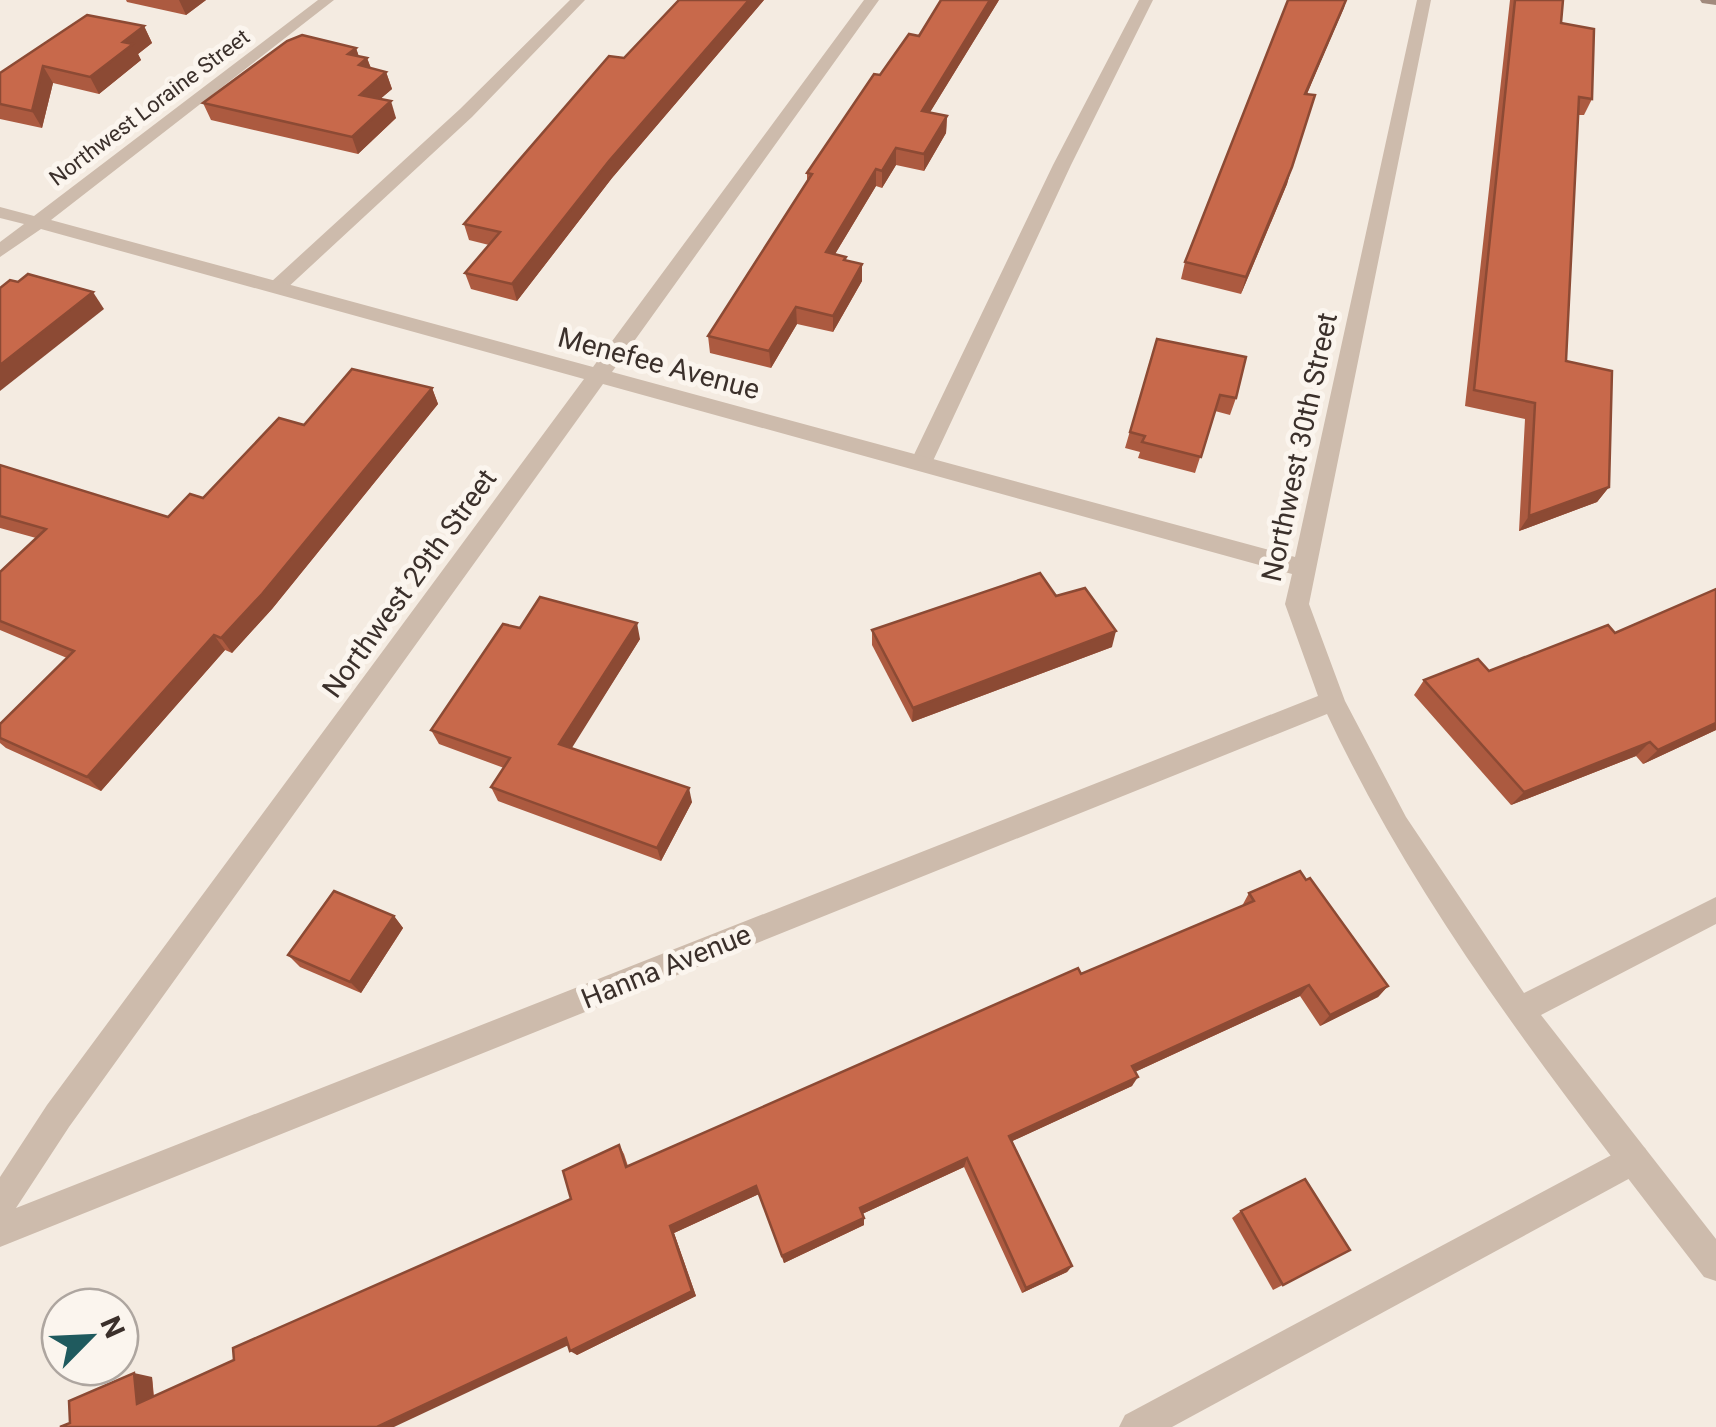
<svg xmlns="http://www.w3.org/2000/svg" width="1716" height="1427" font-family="Roboto,sans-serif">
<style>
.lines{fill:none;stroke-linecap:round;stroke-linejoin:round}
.lane{fill:#cdbbac;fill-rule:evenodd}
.street{fill:#cdbbac;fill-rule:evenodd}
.secondary{fill:#a18a7d;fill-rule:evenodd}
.wall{fill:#ac5a40}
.shaded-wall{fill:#8c4a34}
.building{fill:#c8694b;stroke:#8c4a34;stroke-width:2.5}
.labels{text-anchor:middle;stroke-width:10;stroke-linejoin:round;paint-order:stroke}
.far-street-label{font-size:22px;fill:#3b302b;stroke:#fbf5ee}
.street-label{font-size:28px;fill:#3b302b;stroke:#fbf5ee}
</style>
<rect width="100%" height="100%" fill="#f4ebe1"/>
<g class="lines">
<g class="lane">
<polygon points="570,0 585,0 472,117 285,290 271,290 271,282 460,109"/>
<polygon points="1139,0 1153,0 1071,165 932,463 929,468 913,468 910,463 1053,165"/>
<polygon points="1634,1143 1645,1148 1650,1159 1645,1170 1172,1427 1119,1427 1125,1415"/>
</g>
<path class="street" d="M 318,0 L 334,0 L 51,220 L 593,367 L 864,0 L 879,0 L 612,372 L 1295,557 L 1417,0 L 1431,0 L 1309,604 L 1345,701 L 1406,817 L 1524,993 L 1716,897 L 1716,924 L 1541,1015 L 1716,1239 L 1716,1281 L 1704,1277 C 1566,1097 1424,921 1327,714 L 0,1247 L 0,1177 L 47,1105 L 584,379 L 41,229 L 0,257 L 0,242 L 24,224 L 0,218 L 0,207 L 34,216 ZM 603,384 L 1292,574 L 1285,604 L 1318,696 L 16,1208 L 69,1127 Z"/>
<polygon class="secondary" points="1700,0 1716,0 1716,5 1702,3"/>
</g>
<g class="wall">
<polygon points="126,0 206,0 186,15 127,2"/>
<polygon points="679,0 764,0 612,178 517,301 471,289 465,273 489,245 469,240 464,224"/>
<polygon points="999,0 930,112 947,116 946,133 924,171 896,165 882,188 876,186 835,254 846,261 862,264 862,281 833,332 797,324 771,368 710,353 708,336 807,181 807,173 880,75 919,36"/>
<polygon points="1288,0 1346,0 1307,94 1287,184 1241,294 1181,279 1185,262"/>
<polygon points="1510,0 1563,0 1561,23 1592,99 1584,115 1578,115 1566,361 1609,487 1597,502 1519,531 1525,419 1465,406"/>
<polygon points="144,26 152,43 138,54 141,60 99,94 53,83 42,128 0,119 0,73"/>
<polygon points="356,48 359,57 367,58 371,68 386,72 392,89 380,99 396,118 358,154 211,120 203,103"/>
<polygon points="1157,339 1236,398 1230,415 1215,411 1195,473 1138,458 1140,452 1125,448"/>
<polygon points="432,388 438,404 272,609 232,653 225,650 101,791 6,748 0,743 0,724 67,658 0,630 0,572 36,538 0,528 0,465 168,517 203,498 304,425"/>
<polygon points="1716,589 1716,730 1643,764 1636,756 1511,805 1414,695 1424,680 1489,671 1615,633"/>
<polygon points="1056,596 1112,647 912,722 872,645 872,630"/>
<polygon points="520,628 640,639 571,748 692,802 661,861 498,801 491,787 504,768 439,744 431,730"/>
<polygon points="1249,893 1388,986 1378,997 1320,1026 1300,996 1135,1072 1132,1086 1012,1141 1072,1266 1067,1272 1022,1293 964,1167 862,1214 864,1225 784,1263 759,1194 674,1233 696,1296 577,1355 568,1345 70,1423 152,1377 154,1396 234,1360 571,1199 619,1145 624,1154 628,1166 1242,906"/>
<polygon points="394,916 403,928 361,993 300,967 288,955"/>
<polygon points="1241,1211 1350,1250 1273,1290 1232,1218"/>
</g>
<g class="shaded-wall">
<polygon points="179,0 206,0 186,15"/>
<polygon points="749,0 764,0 612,178 517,301 512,284 609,161"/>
<polygon points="990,0 999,0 921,127 922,111"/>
<polygon points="1346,0 1344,8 1300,110 1305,94"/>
<polygon points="144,26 152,43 138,54 141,60 99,94 90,77 123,42"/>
<polygon points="356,48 361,63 367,58 373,75 365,82 348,54"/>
<polygon points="43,66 53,83 42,128 32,111"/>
<polygon points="386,72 392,89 365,112 360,95"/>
<polygon points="391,101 396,118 358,154 352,137"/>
<polygon points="947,116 946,133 924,171 924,154"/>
<polygon points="896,148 896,165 882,188 882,171"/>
<polygon points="1292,167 1287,184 1241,294 1246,277"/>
<polygon points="876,169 876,186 826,269 826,252"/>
<polygon points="862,264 862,281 833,332 833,316"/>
<polygon points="93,292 104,309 0,391 0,365"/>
<polygon points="796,307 797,324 771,368 769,351"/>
<polygon points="432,388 438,404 272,609 232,653 221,638"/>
<polygon points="1609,487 1597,502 1519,531 1529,516"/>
<polygon points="637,623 640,639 565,759 559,744"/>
<polygon points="1116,631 1112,647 912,722 913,708"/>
<polygon points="214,635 225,650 101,791 87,777"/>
<polygon points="1716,723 1716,730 1643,764 1658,750"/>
<polygon points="1650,742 1636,756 1511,805 1524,792"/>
<polygon points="689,788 692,802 661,861 657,848"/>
<polygon points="394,916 403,928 361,993 350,982"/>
<polygon points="1309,985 1300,996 1126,1076 1132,1066"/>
<polygon points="1388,986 1378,997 1320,1026 1330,1015"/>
<polygon points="1138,1077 1132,1086 1006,1144 1009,1136"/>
<polygon points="967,1158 964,1167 860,1215 860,1208"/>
<polygon points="756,1186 759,1194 674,1233 696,1296 577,1355 570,1351 670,1226"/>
<polygon points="864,1218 864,1225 784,1263 782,1256"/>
<polygon points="1072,1266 1067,1272 1022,1293 1026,1288"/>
<polygon points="566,1338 573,1343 394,1427 377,1427"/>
<polygon points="134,1373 152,1377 154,1406 137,1404"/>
</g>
<g class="building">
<polygon points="679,0 749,0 609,161 512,284 465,273 500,232 464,224 609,56 624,58"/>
<polygon points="941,0 990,0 922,111 947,116 924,154 896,148 882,171 876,169 826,252 846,257 844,260 862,264 833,316 796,307 769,351 708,336 812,174 807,173 874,74 880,75 909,34 919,36"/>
<polygon points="1288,0 1346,0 1305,94 1315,95 1292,167 1246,277 1185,262"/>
<polygon points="1515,0 1563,0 1561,23 1594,29 1592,99 1579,97 1566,361 1612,371 1609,487 1529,516 1535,403 1474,390"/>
<polygon points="87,15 144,26 123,42 133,44 90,77 43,66 32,111 0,104 0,73"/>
<polygon points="302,35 356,48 348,54 367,58 359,65 386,72 360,95 391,101 352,137 203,103 287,41"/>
<polygon points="28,274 93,292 0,365 0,288 10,280 18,282"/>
<polygon points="1157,339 1246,357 1236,398 1220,395 1201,457 1142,442 1145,436 1130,432"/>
<polygon points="352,369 432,388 262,594 221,638 214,635 87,777 0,738 0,724 74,651 0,621 0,572 46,529 0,516 0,465 168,517 190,494 203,498 279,418 304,425"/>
<polygon points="1040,573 1056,596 1085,588 1116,631 913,708 872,630"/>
<polygon points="1716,589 1716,723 1658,750 1650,742 1524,792 1424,680 1478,659 1489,671 1608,625 1615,633"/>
<polygon points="540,597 637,623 559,744 689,788 657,848 491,787 510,758 431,730 503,624 520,628"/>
<polygon points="1300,871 1306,880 1310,878 1388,986 1330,1015 1309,985 1132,1066 1138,1077 1009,1136 1072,1266 1026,1288 967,1158 860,1208 864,1218 782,1256 756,1186 670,1226 692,1291 570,1351 566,1338 377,1427 60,1427 70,1423 69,1401 134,1373 137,1404 234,1360 233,1348 571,1199 563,1171 619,1145 626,1167 1078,968 1081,974 1254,901 1249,893"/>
<polygon points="334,891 394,916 350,982 288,955"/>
<polygon points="1305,1179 1350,1250 1283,1285 1241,1211"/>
</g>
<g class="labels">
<g class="far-street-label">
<text transform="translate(149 107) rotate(-37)" y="8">Northwest Loraine Street</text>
</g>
<g class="street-label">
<text transform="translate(659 363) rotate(15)" y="10">Menefee Avenue</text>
<text transform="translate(1299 447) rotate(-78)" y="10">Northwest 30th Street</text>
<text transform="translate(409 583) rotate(-54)" y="10">Northwest 29th Street</text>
<text transform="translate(666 966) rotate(-22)" y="10">Hanna Avenue</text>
</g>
</g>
<g transform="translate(90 1337) rotate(66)"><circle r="48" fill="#fbf5ee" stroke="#aea6a0" stroke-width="2.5"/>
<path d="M0-8L18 38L0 25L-18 38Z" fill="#1f5a5e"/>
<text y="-15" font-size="28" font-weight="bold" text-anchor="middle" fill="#3b302b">N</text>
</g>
</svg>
